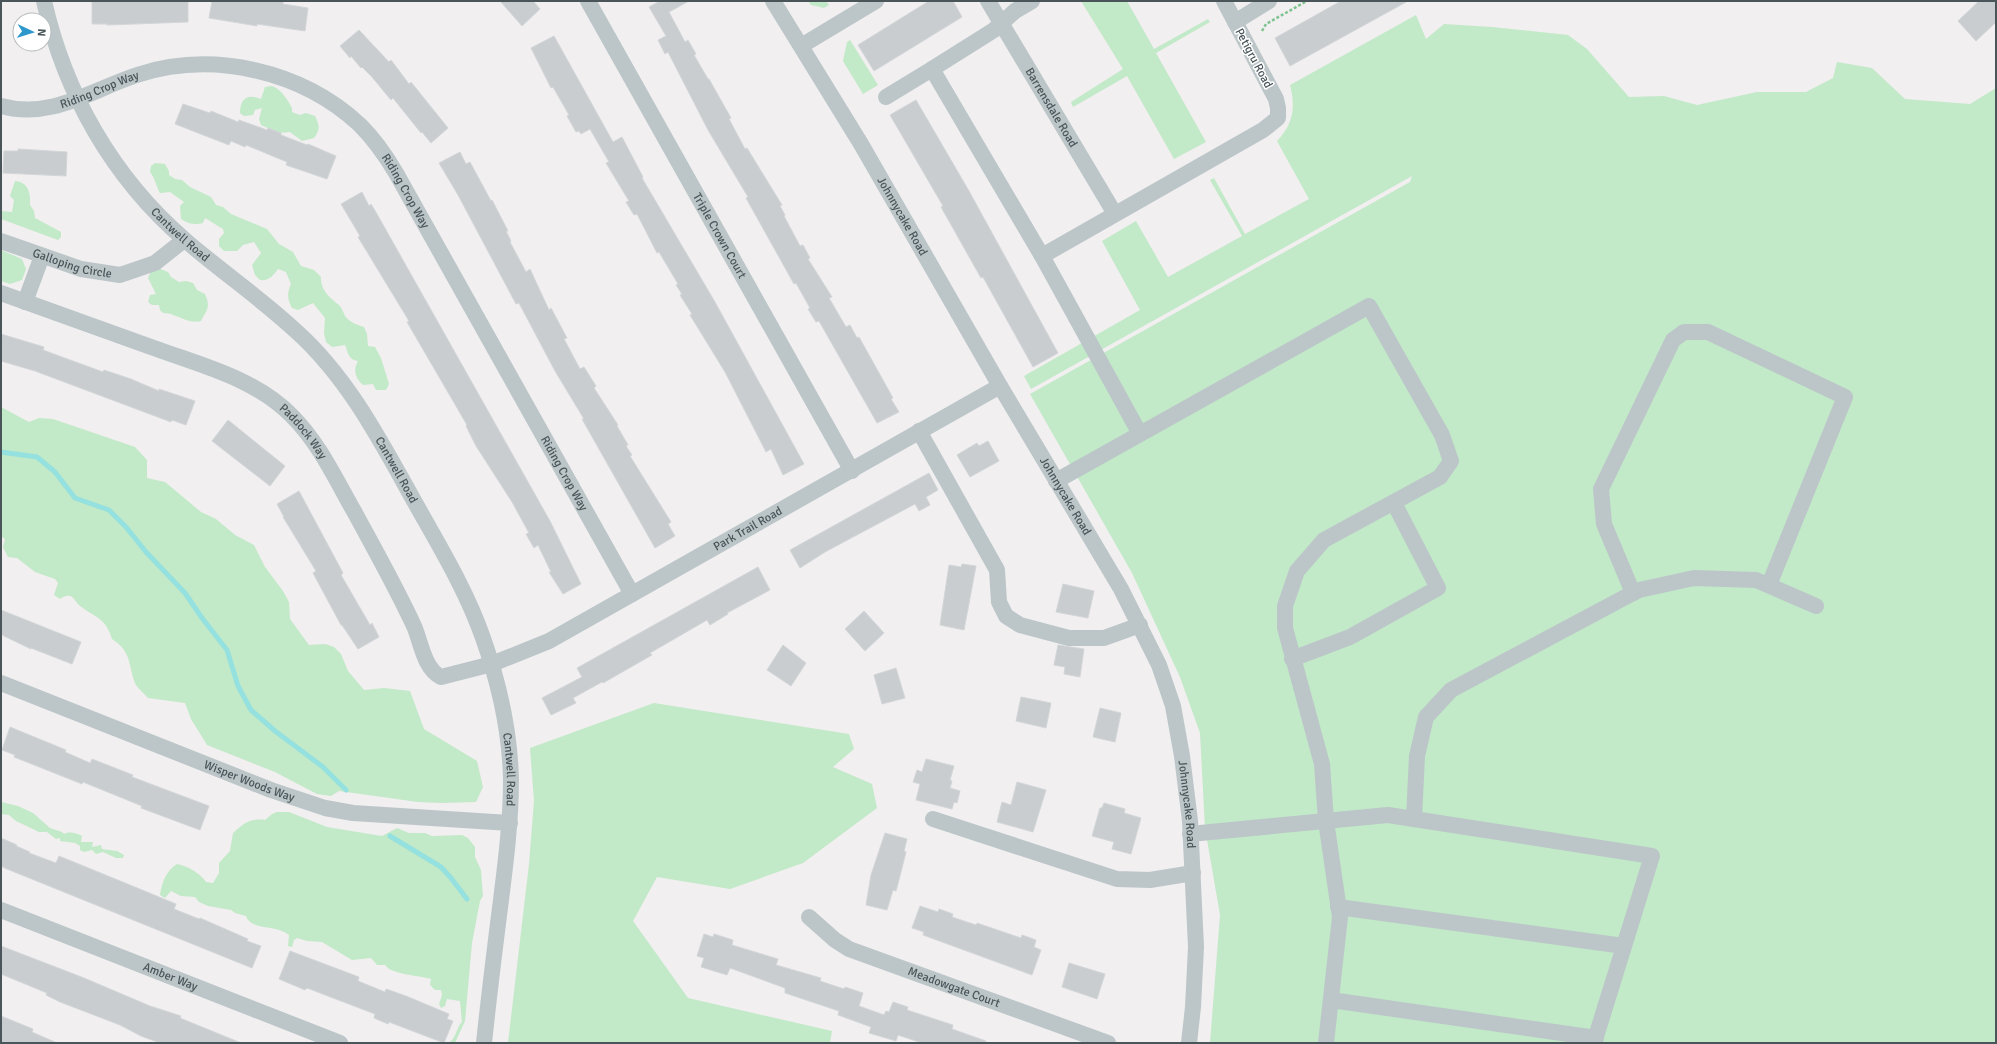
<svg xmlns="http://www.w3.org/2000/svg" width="1997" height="1044" font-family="Signika,sans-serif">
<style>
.green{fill:#c2e9c8}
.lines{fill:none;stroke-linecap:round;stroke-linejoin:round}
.stream{stroke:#94e1df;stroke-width:5}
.building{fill:#c9cdcf;stroke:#d3d6d9}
.path{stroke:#7ec391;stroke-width:2.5;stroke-dasharray:3 2;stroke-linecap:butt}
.minor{stroke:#bcc6c9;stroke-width:16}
.labels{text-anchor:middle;stroke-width:3;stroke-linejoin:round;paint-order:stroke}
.street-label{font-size:12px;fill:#495559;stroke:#fff}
</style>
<rect width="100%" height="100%" fill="#f1efef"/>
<g class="green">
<polygon points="808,1 826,1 829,5 824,8 811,5"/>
<polygon points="1081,1 1127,1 1154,49 1208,19 1210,22 1156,53 1206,142 1174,159 1127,76 1073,107 1071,102 1123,69"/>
<path d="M 1416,15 L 1426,39 L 1444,24 L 1492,27 L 1568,35 L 1587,49 L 1629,97 L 1664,96 L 1697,105 L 1757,92 L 1806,92 L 1833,78 L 1837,62 L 1872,68 L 1905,99 L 1970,104 L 1996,88 L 1996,1043 L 1210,1043 L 1220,915 L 1205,828 L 1200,733 L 1180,677 L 1132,573 L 1030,394 L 1410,182 L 1412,176 L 1031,389 L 1024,376 L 1140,310 L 1102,241 L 1136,221 L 1168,277 L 1242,236 L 1210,180 L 1214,178 L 1245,234 L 1309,199 L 1277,141 C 1293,124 1296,108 1290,85 Z"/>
<polygon points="850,40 878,85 863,94 843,61 847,42"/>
<path d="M 272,86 C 282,90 287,99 292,108 L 292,112 L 300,115 L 306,113 L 315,116 C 320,126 320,130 314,138 L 302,141 L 290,132 L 279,133 L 261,125 L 259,119 L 262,108 L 255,110 L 253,115 L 244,116 L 240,113 C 240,99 247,93 261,99 L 265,87 Z"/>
<path d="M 155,163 L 165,164 L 169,171 L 169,175 L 175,179 L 182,180 L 190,187 L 211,197 L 216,205 L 223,207 L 231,214 L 267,229 L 279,244 L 293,252 L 301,266 L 314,270 L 321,277 C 320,290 330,298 339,305 C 342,308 343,312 345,316 C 349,322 357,325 364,327 L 367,334 L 368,346 L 375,347 L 381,358 L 389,384 L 386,390 L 376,390 L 373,384 L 363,385 C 355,378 353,370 358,361 C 348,360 348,352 345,345 L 332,347 L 326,342 L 324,333 L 325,318 L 313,303 L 298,310 L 292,308 C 287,299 287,293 291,284 L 286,272 L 278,269 C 273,276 269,281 260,280 L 255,275 L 252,265 L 261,253 L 254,242 L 243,245 L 237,251 L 224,251 L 219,246 L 219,239 L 224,233 L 223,229 L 205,218 L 203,223 C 193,225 189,224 181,219 L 180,206 L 184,202 L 170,192 L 160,193 C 156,186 155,178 150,172 L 151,166 Z"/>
<path d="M 15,181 C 28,182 31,193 30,205 L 34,211 L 35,218 L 61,232 L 61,237 L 58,240 L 1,219 L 1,211 L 12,212 L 14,200 L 10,196 Z"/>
<polygon points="1,250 22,259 26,269 22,280 10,284 1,281"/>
<path d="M 158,268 L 168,272 L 171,277 L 179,282 L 186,281 L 193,283 L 197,290 L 205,294 C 211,308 207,309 201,321 C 185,324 177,313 163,313 L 160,310 L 159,305 L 152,305 L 148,302 L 150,295 L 156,294 L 148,278 L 151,271 Z"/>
<path d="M 1,407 L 29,422 L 39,418 L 53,419 L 135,447 L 147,460 L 147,478 L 165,482 L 201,512 L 216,519 L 235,535 L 254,545 L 265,567 L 283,591 L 289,602 L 290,619 L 309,645 L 325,644 L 334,647 L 341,654 L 348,671 L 364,690 L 384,688 L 410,691 L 424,729 L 477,761 L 483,787 L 476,802 L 441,803 L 418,802 L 339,791 L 331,796 L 317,794 L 275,772 L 207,745 L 191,719 L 185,703 L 148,698 C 144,693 137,688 135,683 C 128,664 132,652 112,639 C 106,618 96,618 80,606 C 77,604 75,599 72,597 C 68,594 63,597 60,599 L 54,595 L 58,583 L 55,579 L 35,572 L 17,558 L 8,557 L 3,547 L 5,539 L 1,536 Z"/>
<polygon points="654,703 849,734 854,749 833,767 872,784 877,808 803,863 730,889 657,877 633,921 688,998 832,1031 830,1043 508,1043 529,864 534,801 530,748"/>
<path d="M 1,802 L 18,806 L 33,813 L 50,828 L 62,832 L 64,834 C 70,831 76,833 82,836 L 81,842 L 93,842 L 92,847 L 101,845 L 102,849 L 117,851 L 124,855 L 123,858 L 116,858 L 103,852 L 96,854 L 92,850 L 84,852 L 80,850 L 80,846 L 75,843 L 60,841 L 60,838 L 56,839 L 47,832 L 39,832 L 16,821 L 9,815 L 1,814 Z"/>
<path d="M 277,812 L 289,812 L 327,827 L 382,836 L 397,828 L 409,833 L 425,833 L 432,836 L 462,835 L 468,838 L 475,847 L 475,857 L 481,870 L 483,896 L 480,901 L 472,943 L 465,1021 L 455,1043 L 450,1042 C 457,1036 456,1028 462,1022 L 460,1001 L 447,999 L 445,1006 L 441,1008 L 439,1004 L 442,995 L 441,990 L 435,990 L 430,985 L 431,979 C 418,975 392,975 385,965 L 377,965 L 371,958 L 352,960 L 322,942 L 307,941 L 297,938 L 294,940 L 292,947 L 288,946 L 289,935 C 277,924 251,931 246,916 L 235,913 L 231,910 L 208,906 L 199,902 L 195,897 L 181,896 L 171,891 L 165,898 L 160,895 C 162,882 166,871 177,864 C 188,866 200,873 206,882 L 213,883 L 219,873 L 219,863 L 230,851 L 233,833 C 244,823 250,818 265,820 L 272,814 Z"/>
</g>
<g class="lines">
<g class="stream">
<polyline points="1,452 37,457 55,472 75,498 109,510 126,527 146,552 185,593 202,618 227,650 238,686 251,710 275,731 323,767 346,790"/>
<polyline points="390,836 441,867 451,878 467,899"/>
</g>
</g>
<g class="building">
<polygon points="92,1 188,1 188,22 107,25 107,24 92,24"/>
<polygon points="212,1 283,1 283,4 308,8 305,31 257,24 257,26 209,18"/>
<polygon points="500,1 533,1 540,9 522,26"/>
<polygon points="660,1 689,1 669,12 685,42 688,40 696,54 694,55 708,79 709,79 731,118 729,119 745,149 747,148 782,205 780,206 785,215 784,216 800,246 803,245 810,258 808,259 832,297 829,298 846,327 850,325 857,338 859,337 893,398 891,399 899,412 877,423 819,321 816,322 808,309 810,308 796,283 794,284 746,198 748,197 708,130 668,52 665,54 658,40 666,36 649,7"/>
<polygon points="929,1 953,1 962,17 874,71 858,45"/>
<polygon points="1341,1 1408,1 1290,66 1275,38"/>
<polygon points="1979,1 1996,1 1996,22 1976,41 1958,21"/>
<polygon points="359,30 389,62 391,60 409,84 411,82 448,128 431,143 422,132 421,133 393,98 391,100 372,77 362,67 361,68 351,56 350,58 340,46"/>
<polygon points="554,36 613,142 622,137 643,177 642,178 715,302 804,464 783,475 771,449 766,452 725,372 690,315 692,314 680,295 682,294 676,285 678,284 659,252 657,253 637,214 634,215 626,202 629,201 606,163 609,162 590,129 581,134 579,131 576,132 567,116 569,115 553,87 551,88 531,48"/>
<polygon points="916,100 969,191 1058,353 1033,367 983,277 981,278 941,207 943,206 890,115"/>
<polygon points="183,104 210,113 211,111 238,122 239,120 267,130 268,128 281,133 281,135 307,145 308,144 336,156 327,179 286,165 287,162 246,145 245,147 231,141 229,145 175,124"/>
<polygon points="18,149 67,152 66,176 3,173 4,151 18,151"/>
<polygon points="460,152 466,164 470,162 491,201 492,200 508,231 506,231 511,241 510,242 526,272 530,269 549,310 551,308 567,338 564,339 580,369 584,367 596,386 594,388 618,425 617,426 628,445 626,446 632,455 630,456 671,522 668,524 675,536 655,548 582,419 584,419 555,371 519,303 516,304 458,195 439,163"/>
<polygon points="362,192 369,206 371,204 377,214 550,521 581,584 563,594 549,572 551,572 538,545 534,548 526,534 529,533 512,502 476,446 466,426 467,425 407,322 409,321 358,237 360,236 341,204"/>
<polygon points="1,334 44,347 43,350 103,372 104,370 131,379 159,391 159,389 195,401 186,425 172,420 171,422 35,371 1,361"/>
<polygon points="228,420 285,466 270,486 212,441"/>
<polygon points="988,441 999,461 970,477 957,455 977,443 979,446"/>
<polygon points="929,473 938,490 926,497 930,505 919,511 915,504 825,552 800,568 790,550"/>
<polygon points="299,491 343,573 341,575 370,625 372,623 379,637 358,649 342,625 341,625 313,573 316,571 283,517 284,517 277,504"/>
<polygon points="962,564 976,566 964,630 940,625 949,565 961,567"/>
<polygon points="758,567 770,590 727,613 728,614 710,625 707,620 650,653 652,655 603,683 602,682 573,698 576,703 551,715 542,698 582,677 577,668"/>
<polygon points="1063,584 1094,591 1088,618 1056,612"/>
<polygon points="1,610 81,642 72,664 31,648 31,649 4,636 1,634"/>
<polygon points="864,611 884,633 865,651 845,629"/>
<polygon points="783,645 806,663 791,686 767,670"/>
<polygon points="1058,645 1084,649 1080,677 1064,674 1065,667 1054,665"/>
<polygon points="896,668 905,698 882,704 874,675"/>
<polygon points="1021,697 1051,703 1046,728 1016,721"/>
<polygon points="1100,708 1121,713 1115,742 1093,737"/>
<polygon points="10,727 66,750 65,752 90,763 92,759 133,775 132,777 209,806 200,830 141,808 142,806 83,782 82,784 14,757 15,755 2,750"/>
<polygon points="926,759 954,766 950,780 952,781 950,788 960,791 957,803 954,802 952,809 916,800 920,784 913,782 917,770 922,772"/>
<polygon points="1017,782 1046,790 1033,832 997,822 1002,802 1011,805"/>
<polygon points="1104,803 1125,809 1124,813 1141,818 1131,854 1112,849 1114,842 1092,836 1100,808 1102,808"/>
<polygon points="885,833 907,839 904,851 906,852 900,876 896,891 893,890 887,910 866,905 871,875"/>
<polygon points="1,838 17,845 16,846 30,852 29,853 56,863 59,856 147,892 176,904 174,909 199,919 200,918 248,939 247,941 261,946 252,968 7,869 1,866"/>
<polygon points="920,906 938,912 939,909 953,914 952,917 976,925 977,923 1021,938 1022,935 1036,940 1034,947 1041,950 1032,975 923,935 924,932 912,928"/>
<polygon points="704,934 713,937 714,934 733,940 732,945 778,959 776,965 821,978 820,981 844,989 845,987 863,993 859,1006 884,1015 886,1011 889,1012 893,1002 908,1007 907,1010 953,1025 952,1029 986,1041 985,1043 922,1043 898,1035 896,1041 869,1033 871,1027 838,1015 839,1011 785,993 785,988 730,968 727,975 701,967 704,958 697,956"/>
<polygon points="1,946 84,978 150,1006 181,1016 180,1018 241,1043 160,1043 141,1036 120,1025 60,1002 46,995 47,993 1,974"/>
<polygon points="290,951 359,977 358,981 385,992 386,989 406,996 449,1014 447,1019 453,1021 444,1043 389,1022 388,1024 374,1018 375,1014 307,988 305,990 279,979"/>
<polygon points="1069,963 1105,974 1097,999 1062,987"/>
<polygon points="1,1016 33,1029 32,1032 57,1043 1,1043"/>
</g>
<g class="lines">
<polyline class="path" points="1262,31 1266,24 1307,1"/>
<g class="minor">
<path id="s1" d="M 44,1 C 65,94 113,178 185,240 C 222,272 262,299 297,332 C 348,378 380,440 413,499 C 438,544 466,589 483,638 C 499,683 510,733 511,780 C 511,820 506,860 501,900 C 495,947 489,995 484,1043"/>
<path id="s2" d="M 588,1 L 852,471"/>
<path id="s3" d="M 773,1 L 861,144 L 1000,386 L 1121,589 L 1159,665 L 1173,706 L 1182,756 L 1190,821 L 1196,947 L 1193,1007 L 1189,1043"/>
<path id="s4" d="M 988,1 L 1115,214"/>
<polyline points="1032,1 1015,11 994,30 932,69 1042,256 1140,434"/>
<polyline points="1235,22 1269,1"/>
<polyline points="801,46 876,1"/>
<polyline points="886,97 932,69"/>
<path id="s5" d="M 1,106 C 51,120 91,90 137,75 C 213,50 302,71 360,125 C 375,140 386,156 396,173 L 632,594"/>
<path id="s6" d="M 1,241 L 81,269 L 120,275 L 155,263 L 184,240"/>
<polyline points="1042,256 1263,130 1278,118 1278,108 1276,99 1224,1"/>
<path id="s7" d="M 1,293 C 51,311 101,329 151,347 C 200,365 255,378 292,416 C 320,444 336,480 355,513 C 375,550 396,587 414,626 C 421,642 424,669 441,677 L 492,664 L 549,641 L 1000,386"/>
<polyline points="25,302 42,256"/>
<polyline points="919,431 997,570 999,602 1006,616 1020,625 1069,638 1104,638 1140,625"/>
<polyline points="1056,481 1369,306 1442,435 1451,461 1440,477 1324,540 1297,571 1285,606 1285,628 1322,764 1326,821 1340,917 1326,1043"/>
<polyline points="1633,593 1604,524 1601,489 1673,340 1684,332 1708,332 1845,397 1769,585"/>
<polyline points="1292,659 1350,637 1438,588 1394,503"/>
<path id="s8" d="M 1,683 L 271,790 L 325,808 L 353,813 L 510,823"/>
<polyline points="933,819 1117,879 1150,880 1193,873"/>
<polyline points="1414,819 1417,756 1426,717 1451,690 1633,593 1639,590 1694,578 1756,580 1816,606"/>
<polyline points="1190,834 1388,815 1652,856 1594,1043"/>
<polyline points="1338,907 1624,946"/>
<path id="s9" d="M 1,910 L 340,1043"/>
<path id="s10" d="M 809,917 L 835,940 L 849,949 L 1108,1043"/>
<polyline points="1331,1000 1596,1038"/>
</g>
</g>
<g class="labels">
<g class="street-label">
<text transform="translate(1254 58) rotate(62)" y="4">Petigru Road</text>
<text dy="4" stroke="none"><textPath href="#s5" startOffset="102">Riding Crop Way</textPath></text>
<text dy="4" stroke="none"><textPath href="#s4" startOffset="124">Barrensdale Road</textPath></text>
<text dy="4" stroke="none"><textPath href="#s5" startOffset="462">Riding Crop Way</textPath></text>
<text dy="4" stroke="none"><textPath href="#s3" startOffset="251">Johnnycake Road</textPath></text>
<text dy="4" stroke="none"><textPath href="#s1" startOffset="275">Cantwell Road</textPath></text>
<text dy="4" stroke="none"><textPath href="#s2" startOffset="269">Triple Crown Court</textPath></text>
<text dy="4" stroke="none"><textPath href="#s6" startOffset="75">Galloping Circle</textPath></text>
<text dy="4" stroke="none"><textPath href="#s7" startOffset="337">Paddock Way</textPath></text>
<text dy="4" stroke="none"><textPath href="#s1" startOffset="598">Cantwell Road</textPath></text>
<text dy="4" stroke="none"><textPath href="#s5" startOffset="786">Riding Crop Way</textPath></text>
<text dy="4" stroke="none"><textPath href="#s3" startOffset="575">Johnnycake Road</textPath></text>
<text dy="4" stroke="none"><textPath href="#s7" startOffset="963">Park Trail Road</textPath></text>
<text dy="4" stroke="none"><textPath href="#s1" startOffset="922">Cantwell Road</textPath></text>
<text dy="4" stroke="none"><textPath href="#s8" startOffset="267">Wisper Woods Way</textPath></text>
<text dy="4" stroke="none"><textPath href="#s3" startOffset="911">Johnnycake Road</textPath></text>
<text dy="4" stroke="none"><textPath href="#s9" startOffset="182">Amber Way</textPath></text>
<text dy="4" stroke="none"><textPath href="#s10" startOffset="163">Meadowgate Court</textPath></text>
</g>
</g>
<rect width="1997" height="1044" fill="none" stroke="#495559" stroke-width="4"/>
<g transform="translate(32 32) rotate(94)"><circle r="19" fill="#ffffff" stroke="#b6bbbd"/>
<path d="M0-3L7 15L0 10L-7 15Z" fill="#2e97cb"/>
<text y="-6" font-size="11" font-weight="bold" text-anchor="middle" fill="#495559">N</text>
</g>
</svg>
